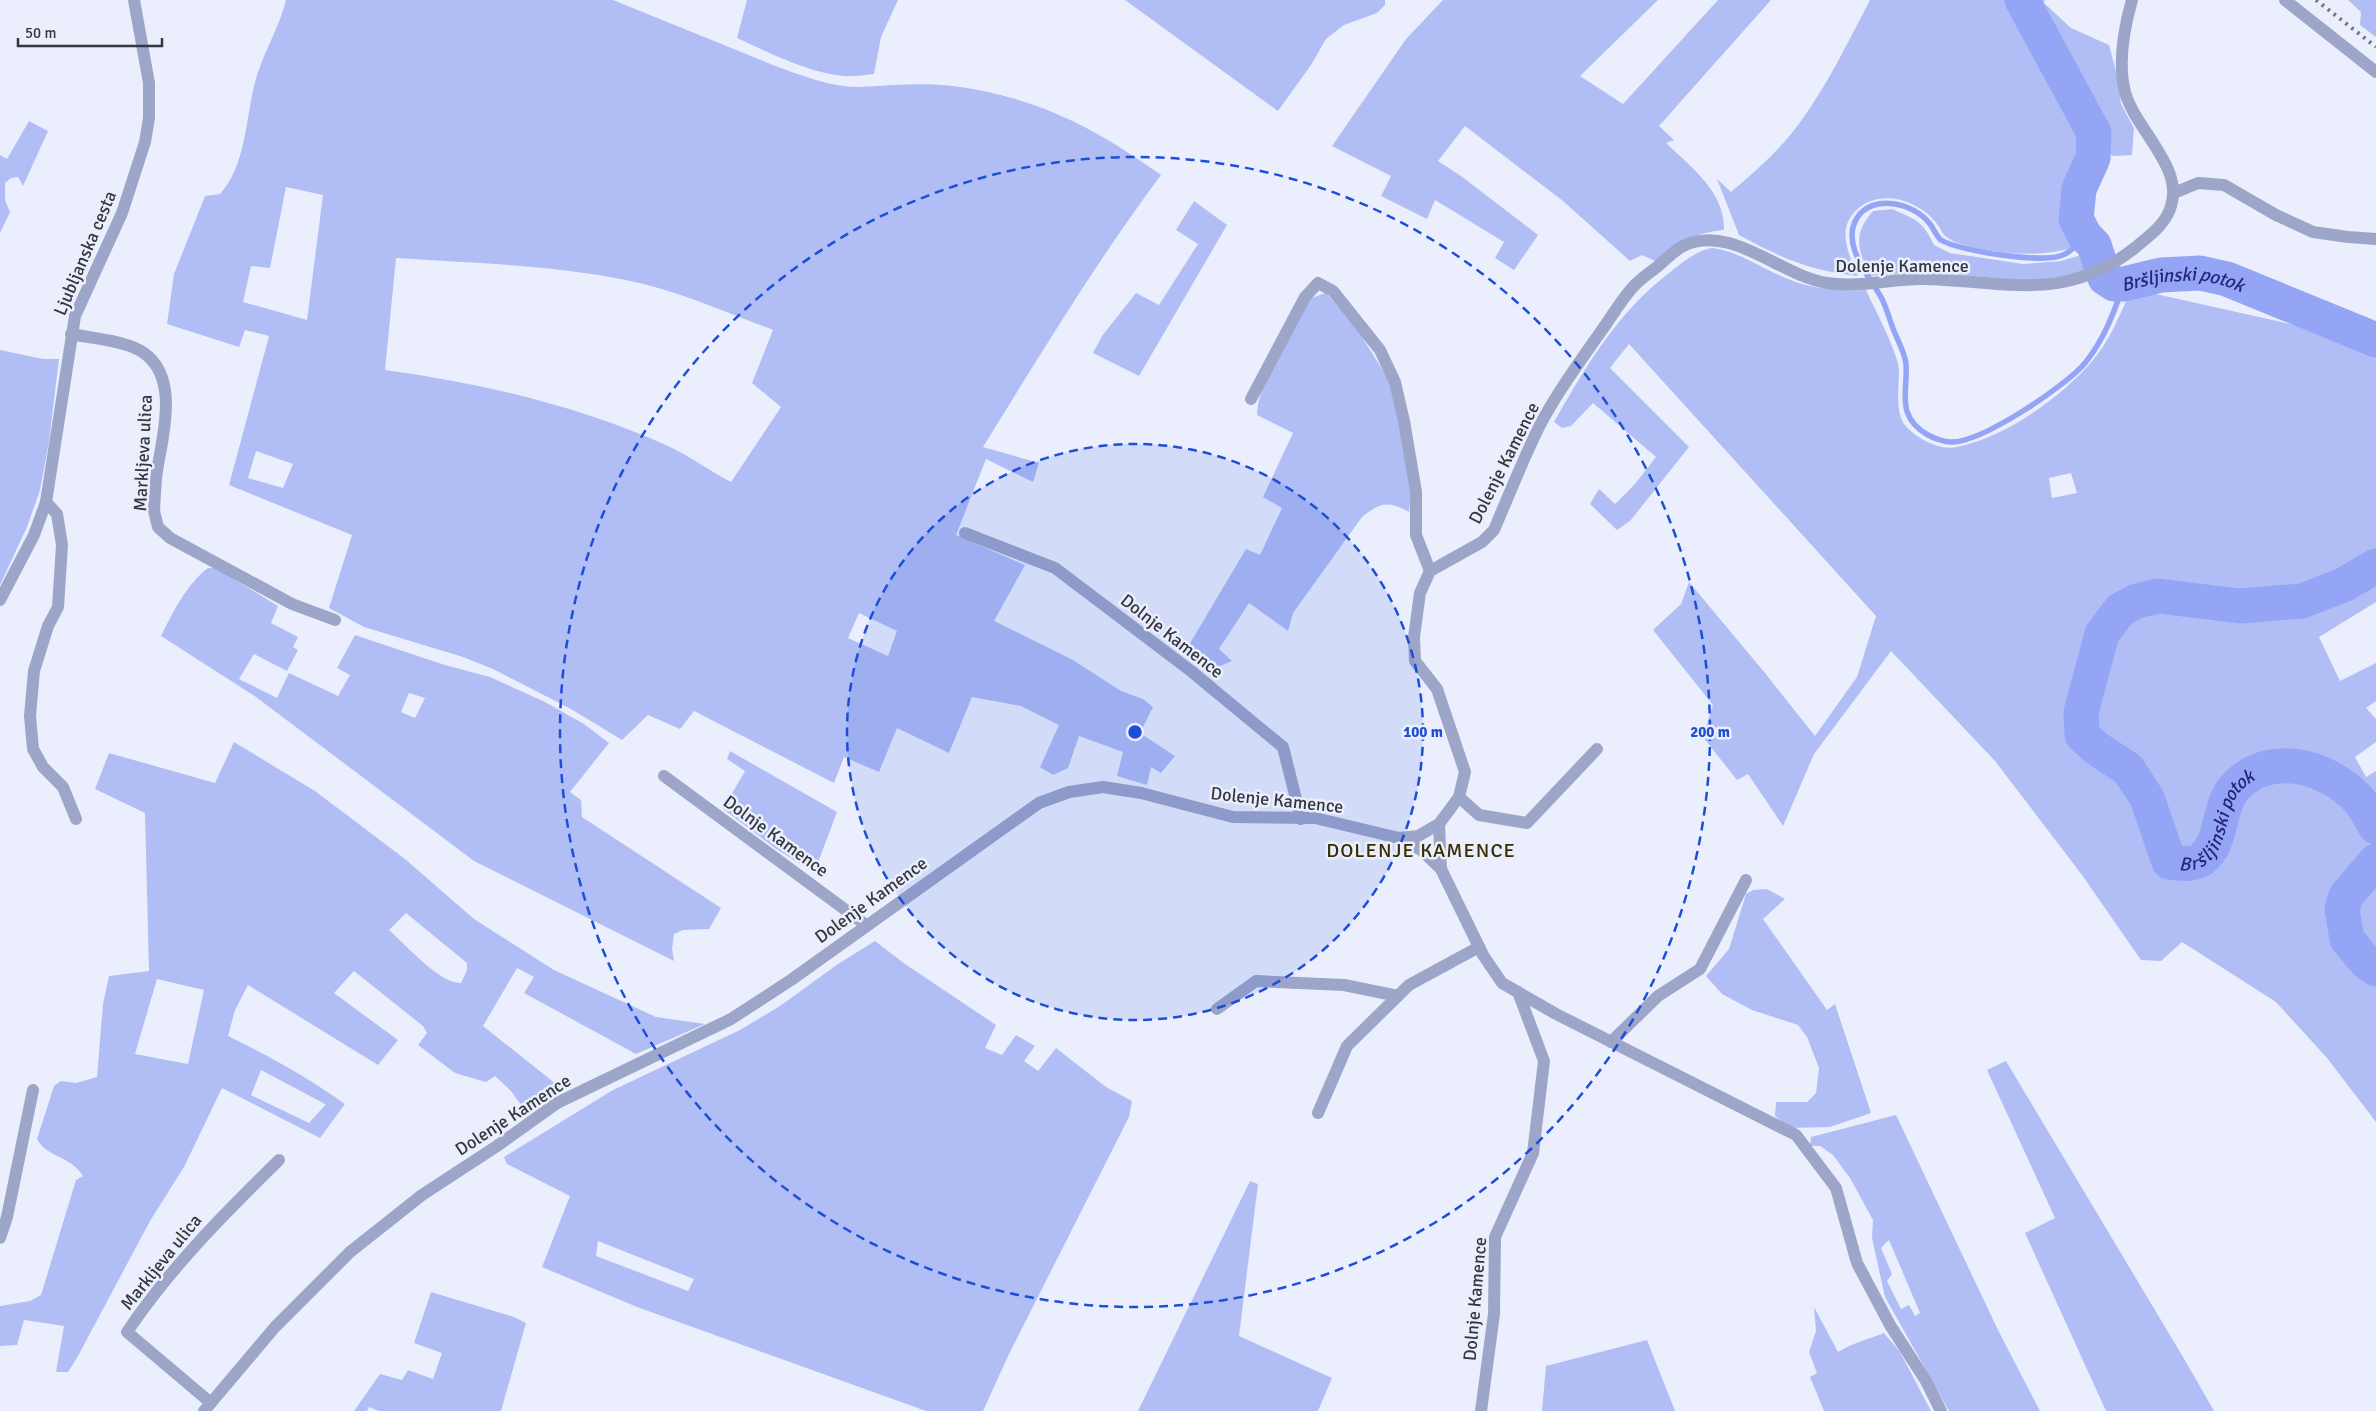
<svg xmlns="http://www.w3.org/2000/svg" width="2376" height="1411" font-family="Signika,sans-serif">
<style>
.green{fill:#b0bef5;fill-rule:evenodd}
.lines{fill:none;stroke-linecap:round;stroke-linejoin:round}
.stream{stroke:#94a5f5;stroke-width:5.5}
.river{stroke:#94a5f5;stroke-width:35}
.minor{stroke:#9da6c9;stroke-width:12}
.rail{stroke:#73767f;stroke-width:4;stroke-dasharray:2.5 5;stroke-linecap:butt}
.ring{fill:none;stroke:#1d4ed8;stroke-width:2.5;stroke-dasharray:9 6}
.labels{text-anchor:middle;stroke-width:5;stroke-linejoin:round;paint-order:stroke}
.street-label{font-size:18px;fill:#35373e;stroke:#ebeffd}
.water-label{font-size:19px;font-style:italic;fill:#242680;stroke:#ebeffd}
.quarter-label{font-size:20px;letter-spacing:1px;fill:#382d01;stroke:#ebeffd}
.centre{fill:#1d4ed8;stroke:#ebeffd;stroke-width:2.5}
.ring-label{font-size:15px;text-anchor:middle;font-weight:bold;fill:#1d4ed8;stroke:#ebeffd;stroke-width:5;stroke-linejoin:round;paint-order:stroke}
</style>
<rect width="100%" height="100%" fill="#ebeffd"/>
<g class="green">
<path d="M 286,0 L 613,0 L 773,65 C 800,75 830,87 858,87 C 890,86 921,82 953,86 C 1036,97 1094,127 1161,175 C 1096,262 1040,355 983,447 L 1039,463 L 1033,482 L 986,459 L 956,535 L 1025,565 L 994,621 L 1073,660 L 1121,691 L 1143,699 L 1153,707 L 1140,733 L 1175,756 L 1161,773 L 1151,767 L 1147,785 L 1117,776 L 1123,752 L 1079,736 L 1068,768 L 1053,775 L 1040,767 L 1059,725 L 1021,706 L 972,697 L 949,753 L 897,728 L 879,772 L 844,757 L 834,783 L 694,711 L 680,729 L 648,715 L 622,740 L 571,709 L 493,669 L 463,657 L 364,627 L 329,608 L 352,535 L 229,485 L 269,336 L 245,330 L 239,347 L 167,324 L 174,274 L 205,196 L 220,194 C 245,167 246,120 254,86 C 261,56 279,29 286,0 ZM 286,187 L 323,195 L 307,320 L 243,302 L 251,266 L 270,268 ZM 396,258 C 473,263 551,265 626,280 C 676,290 725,312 773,330 L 752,383 L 781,407 L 731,482 C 710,471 690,456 668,446 C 579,406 481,383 385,370 ZM 256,451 L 293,464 L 283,488 L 248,478 ZM 859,613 L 897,631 L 888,656 L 848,638 Z"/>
<path d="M 747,0 L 898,0 L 881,37 L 874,74 C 864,75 853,77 843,76 C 806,72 770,53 737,38 Z"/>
<polygon points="1125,0 1385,0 1385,5 1377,13 1344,25 1326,39 1311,65 1278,111"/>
<path d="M 1443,0 L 1658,0 L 1580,76 L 1623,104 L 1718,0 L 1771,0 L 1659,126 L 1674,140 L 1666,143 C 1692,168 1725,192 1724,230 C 1694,233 1679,242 1655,261 L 1642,255 L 1630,261 L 1563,201 L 1465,126 L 1438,161 L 1461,176 L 1538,235 L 1514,270 L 1495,258 L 1504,242 L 1435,200 L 1427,219 L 1381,196 L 1391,176 L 1332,146 L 1406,39 Z"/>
<path d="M 1870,0 L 2045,0 L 2044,3 L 2071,28 L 2109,45 L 2118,79 L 2121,104 L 2134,128 L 2132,155 L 2113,156 L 2099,147 C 2094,150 2086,152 2081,155 C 2069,164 2060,204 2062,219 C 2064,231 2073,235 2071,248 C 2041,258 1988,254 1958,243 C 1939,236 1944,230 1932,218 C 1910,196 1872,189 1852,215 C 1838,233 1850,258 1858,276 C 1811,271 1781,258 1739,235 L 1717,179 L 1731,192 C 1756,171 1782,148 1801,121 C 1828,84 1849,40 1870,0 Z"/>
<polygon points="2348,0 2376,0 2376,37 2360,25 2361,12"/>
<polygon points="29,121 48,131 23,186 18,177 11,178 5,183 5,200 10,212 0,233 0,155 7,159"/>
<polygon points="1194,201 1227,225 1139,376 1093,353 1102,336 1136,293 1159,305 1198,244 1176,230"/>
<path d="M 1892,209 C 1915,219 1923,221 1934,245 L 1950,253 L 2023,264 L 2061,261 L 2084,254 L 2095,269 C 2045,289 1991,276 1939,273 C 1916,272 1893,274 1870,276 C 1858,249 1852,235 1873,211 Z"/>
<path d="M 1712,248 C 1738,251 1759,267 1783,277 C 1810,289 1837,291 1866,290 C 1874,308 1899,354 1899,371 C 1899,386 1895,410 1904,424 C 1915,438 1940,451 1957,447 C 2005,438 2063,396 2093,360 C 2109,341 2118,319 2128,297 L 2132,292 L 2138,290 L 2357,339 L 2376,349 L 2376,554 C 2351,570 2323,587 2294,593 C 2243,604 2146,574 2110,612 C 2096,627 2091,651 2085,671 C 2078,691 2069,715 2078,737 C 2086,760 2113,764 2127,782 C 2146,807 2154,840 2165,869 C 2171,870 2178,873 2184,872 C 2204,868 2225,844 2229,824 C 2232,811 2231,798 2242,789 C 2250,781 2263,778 2273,776 C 2328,765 2340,794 2373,830 C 2376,865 2351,871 2339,898 C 2337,902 2339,909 2339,913 C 2340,941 2354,962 2376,978 L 2376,1122 L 2327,1058 L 2276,1002 L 2182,942 L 2161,961 L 2141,960 L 2082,875 L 1995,761 L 1891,651 L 1814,754 L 1783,826 L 1748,774 L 1737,780 L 1703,737 L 1713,705 L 1653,630 L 1681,604 L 1689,582 L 1765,673 L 1815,736 L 1857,677 L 1876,616 L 1629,344 L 1610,368 L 1689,447 L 1630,521 L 1617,530 L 1590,504 L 1599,489 L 1615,504 L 1635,484 L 1656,457 L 1593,403 L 1571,426 L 1562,428 L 1554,422 C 1586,366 1617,313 1669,273 C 1682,263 1695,251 1712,248 ZM 2071,473 L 2077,493 L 2052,498 L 2049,478 Z"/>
<path d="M 1326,293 L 1357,329 L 1392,385 L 1411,491 L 1409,512 C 1388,501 1381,502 1362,517 L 1293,613 L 1288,631 L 1249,603 L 1219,649 L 1232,661 L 1208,671 L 1186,650 L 1246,549 L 1260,555 L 1282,508 L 1263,497 L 1293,433 L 1257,415 C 1257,382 1295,327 1311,298 Z"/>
<polygon points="0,350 43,359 59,359 49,442 40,490 27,527 0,585"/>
<path d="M 208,568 L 216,568 L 278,606 L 271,623 L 298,637 L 293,647 L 298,650 L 287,671 L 254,654 L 239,679 L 277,698 L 289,673 L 338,696 L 350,675 L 337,668 L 355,635 L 445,665 L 490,677 L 545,702 L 584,724 L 609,743 L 570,792 L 581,800 L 582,817 L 721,908 L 709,929 L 683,930 L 674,934 L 672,949 L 674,961 L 474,861 L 256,697 L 161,636 C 173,612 186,585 208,568 ZM 409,693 L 425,698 L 415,718 L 401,712 Z"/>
<path d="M 2376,573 L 2376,602 L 2319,637 L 2340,681 L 2376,663 L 2376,701 L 2366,708 L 2376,719 L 2376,742 L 2355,757 L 2366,777 L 2376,771 L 2376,808 L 2354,778 L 2322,763 L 2292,758 L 2268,758 L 2233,775 L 2219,797 L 2217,817 L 2209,842 L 2194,857 L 2174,854 C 2170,823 2155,784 2131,763 C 2118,752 2098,746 2091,729 C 2081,705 2111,638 2124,615 L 2159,600 L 2264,612 L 2304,609 L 2349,591 Z"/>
<path d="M 234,742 L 315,791 L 405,859 L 474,919 L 554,970 L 656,1017 L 705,1024 L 636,1054 L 524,993 L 534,977 L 517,968 L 483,1026 L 556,1084 L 524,1109 L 511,1091 L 495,1076 L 486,1082 L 455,1073 L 418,1045 L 427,1033 L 423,1026 L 354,971 L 334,993 L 398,1040 L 378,1065 L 248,985 L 235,1010 L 228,1036 C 269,1056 307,1077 345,1104 L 320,1138 L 222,1088 L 184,1167 L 150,1221 L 78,1356 L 68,1372 L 56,1372 L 64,1326 L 24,1320 L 17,1345 L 0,1346 L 0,1306 L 30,1301 L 41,1295 L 76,1180 L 83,1176 C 70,1155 47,1158 37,1139 L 54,1086 L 61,1081 L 76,1083 L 97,1077 L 103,1004 L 109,976 L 149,971 L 145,813 L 95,789 L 109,753 L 215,783 ZM 406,913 L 467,963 L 467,970 L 461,983 C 440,984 405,944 389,930 ZM 157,979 L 204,990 L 188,1064 L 135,1054 ZM 261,1070 L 325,1104 L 326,1104 L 309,1123 L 251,1095 Z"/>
<polygon points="730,751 837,812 814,873 775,848 723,809 745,771 727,759"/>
<path d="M 2376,872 L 2376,962 C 2360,944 2338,916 2356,892 C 2362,884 2370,879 2376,872 Z"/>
<polygon points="1767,889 1785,899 1763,919 1827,1010 1835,1004 1871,1113 1830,1127 1789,1128 1775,1116 1776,1102 1807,1102 1816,1093 1819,1068 1807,1037 1798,1025 1752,1010 1722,994 1706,976 1729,949 1746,894 1753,890"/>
<path d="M 875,941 L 905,964 L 996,1025 L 985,1048 L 1002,1055 L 1016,1035 L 1035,1046 L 1024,1061 L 1038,1071 L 1056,1048 L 1106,1087 L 1132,1101 L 1129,1117 L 1009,1354 L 983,1411 L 926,1411 L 637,1307 L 542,1267 L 570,1196 L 507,1164 L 504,1157 L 613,1090 L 740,1030 L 780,1006 L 838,964 ZM 598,1241 L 694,1279 L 688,1291 L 596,1256 Z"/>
<polygon points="2006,1061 2186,1362 2214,1411 2106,1411 2025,1233 2055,1218 1987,1070"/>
<path d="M 1896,1115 L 1998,1330 L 2040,1411 L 1949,1411 L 1885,1297 L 1872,1238 L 1873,1220 L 1850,1178 L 1833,1155 L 1820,1146 L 1810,1146 L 1811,1137 ZM 1889,1240 L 1920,1313 L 1915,1316 L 1909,1305 L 1901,1309 L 1887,1281 L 1892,1274 L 1881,1248 Z"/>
<polygon points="1250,1181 1258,1184 1239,1336 1332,1378 1318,1411 1138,1411"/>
<polygon points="431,1292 514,1317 526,1323 501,1411 379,1411 369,1407 367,1411 354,1411 380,1374 402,1380 408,1370 433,1379 442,1353 414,1343"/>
<path d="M 1814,1307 L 1838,1352 C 1855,1342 1866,1340 1884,1333 L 1900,1352 L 1931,1411 L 1824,1411 L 1810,1377 L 1817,1373 L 1809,1352 L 1816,1331 Z"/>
<polygon points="1647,1340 1675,1411 1542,1411 1546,1366"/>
</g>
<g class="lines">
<path class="stream" d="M 2085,236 C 2079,242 2072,251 2065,254 C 2047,265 1959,251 1941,240 C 1936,236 1934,229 1930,224 C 1914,203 1873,193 1857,218 C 1840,245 1871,278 1882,299 C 1887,309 1890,321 1894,331 C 1898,341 1905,353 1906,364 C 1908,392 1895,416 1928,435 C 1933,438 1945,442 1951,442 C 1981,443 2066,386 2085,363 C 2104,340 2114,312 2124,284"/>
<g class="river">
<path id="s1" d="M 2022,0 L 2094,133 L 2093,158 L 2079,189 L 2076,219 L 2085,236 L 2094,245 L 2105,278 L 2114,284 L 2124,284 L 2161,275 L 2200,273 L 2227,279 L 2376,340"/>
<path id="s2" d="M 2376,566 L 2343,585 L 2302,601 L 2240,606 L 2158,596 L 2137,601 L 2120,610 L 2102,634 L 2081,712 L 2082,735 L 2096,748 L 2128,769 L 2147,798 L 2169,862 C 2180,863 2192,866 2202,859 C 2224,841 2217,807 2235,787 C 2270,750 2326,766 2357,798 C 2365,806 2370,818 2376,827"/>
<polyline points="2376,861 2346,896 2342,909 2347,939 2366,962 2376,969"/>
</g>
<g class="minor">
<polyline points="2285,0 2376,72"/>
<polyline points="2174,193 2198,183 2224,185 2276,215 2313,232 2348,237 2376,239"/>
<path d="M 71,334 C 91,338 128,341 144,353 C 178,377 164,431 158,465 C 155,480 155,495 154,511 L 158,527 L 170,538 L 292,604 L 335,620"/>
<polyline points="1251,399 1305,297 1318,283 1333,291 1380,350 1395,382 1404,421 1416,492 1416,535 1430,571"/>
<polyline points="46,502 57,514 62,545 58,607 48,626 34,671 30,716 33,749 43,767 63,787 76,819"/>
<polyline points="965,533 1055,568 1191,671 1283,747 1301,819"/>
<polyline points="0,600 34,535 46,502 75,316 122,213 145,142 149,118 149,83 134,0"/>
<polyline points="664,776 866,925"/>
<polyline points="1459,797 1479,815 1527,823 1597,749"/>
<polyline points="1439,824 1441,869"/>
<polyline points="1399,838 1421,850 1441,869 1483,955 1502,983 1556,1014 1796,1135 1836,1188 1857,1263 1890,1325 1926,1381 1941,1411"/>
<polyline points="1217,1009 1256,981 1344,985 1398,996"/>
<polyline points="1611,1042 1658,996 1700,969 1746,880"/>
<polyline points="1318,1113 1347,1046 1409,985 1479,947"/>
<polyline points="0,1238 7,1217 33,1090"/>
<path d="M 211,1403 L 127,1332 C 170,1268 224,1214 279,1160"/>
<path d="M 204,1411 L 275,1327 L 350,1252 L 422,1195 L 497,1146 L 557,1103 L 731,1019 L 791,980 L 1039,803 L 1069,792 L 1103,787 L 1141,793 L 1233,817 L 1315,818 L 1399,838 L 1418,836 L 1439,824 L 1459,797 L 1465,772 L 1437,689 L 1415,661 L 1414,637 L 1420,593 L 1430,571 L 1482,542 L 1494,530 C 1508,497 1522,462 1538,429 C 1554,397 1576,367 1597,337 C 1609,321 1619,303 1632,288 C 1639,280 1649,273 1657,267 C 1665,260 1674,251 1683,246 C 1732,223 1780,276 1827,283 C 1859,288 1890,279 1921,279 C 2003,280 2064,305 2136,247 C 2150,235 2166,224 2171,206 C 2184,167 2135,129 2125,92 C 2118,64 2124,28 2132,0"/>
<polyline points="1481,1411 1494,1314 1495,1237 1533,1153 1544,1061 1518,992"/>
</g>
<polyline class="rail" points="2316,0 2376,47"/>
</g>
<circle cx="1135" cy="732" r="288" fill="#1d4ed8" fill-opacity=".12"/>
<g class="ring">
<circle cx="1135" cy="732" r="288"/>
<circle cx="1135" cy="732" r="575"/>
</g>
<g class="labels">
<g class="street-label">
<text transform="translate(85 253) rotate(-67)" y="6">Ljubljanska cesta</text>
<text x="1902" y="272">Dolenje Kamence</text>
<text transform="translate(143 453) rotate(-87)" y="6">Markljeva ulica</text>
<text transform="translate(1504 463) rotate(-63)" y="6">Dolenje Kamence</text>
<text transform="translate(1172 636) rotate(38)" y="6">Dolnje Kamence</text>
<text transform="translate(1277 800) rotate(6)" y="6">Dolenje Kamence</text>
<text transform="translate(776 836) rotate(36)" y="6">Dolnje Kamence</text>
<text transform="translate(871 900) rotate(-36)" y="6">Dolenje Kamence</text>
<text transform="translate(513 1115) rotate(-33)" y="6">Dolenje Kamence</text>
<text transform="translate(161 1262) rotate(-51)" y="6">Markljeva ulica</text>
<text transform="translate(1475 1299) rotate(-85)" y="6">Dolnje Kamence</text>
</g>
<g class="water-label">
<text dy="7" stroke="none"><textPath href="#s1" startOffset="388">Bršljinski potok</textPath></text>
<text dy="7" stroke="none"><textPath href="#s2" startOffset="634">Bršljinski potok</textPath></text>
</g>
<g class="quarter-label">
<text x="1421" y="857">DOLENJE KAMENCE</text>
</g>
</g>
<circle cx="1135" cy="732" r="8" class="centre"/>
<g class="ring-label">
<text x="1423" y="737">100 m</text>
<text x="1710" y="737">200 m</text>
</g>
<path d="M18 38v8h144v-8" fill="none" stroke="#35373e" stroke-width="2.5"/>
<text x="25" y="38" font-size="15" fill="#35373e" stroke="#ebeffd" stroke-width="4" paint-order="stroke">50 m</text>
</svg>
